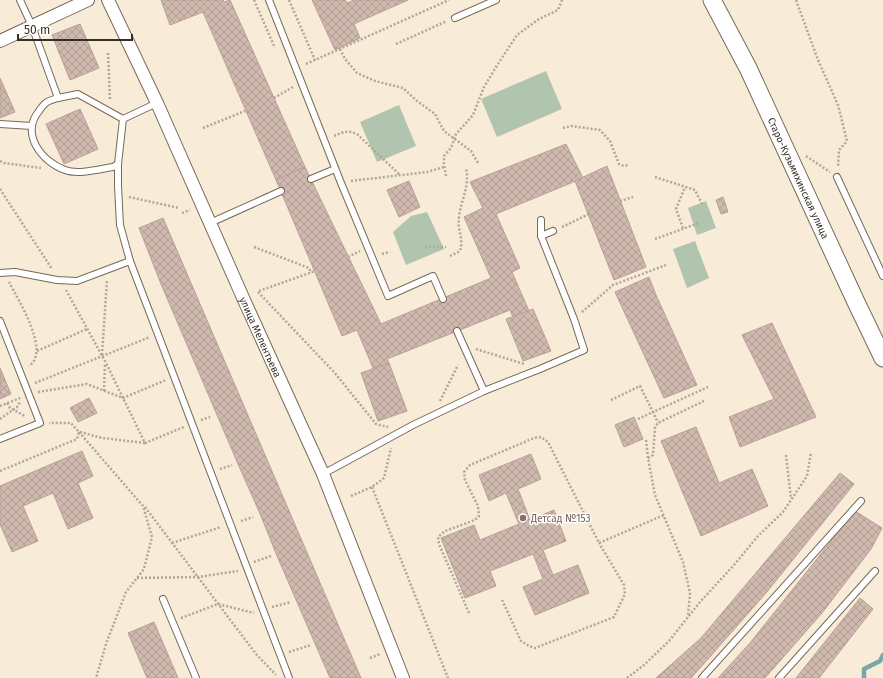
<svg xmlns="http://www.w3.org/2000/svg" width="883" height="678" font-family="'Fira Sans',sans-serif">
<style>
.green{fill:#b1c4ad}
.lines{fill:none;stroke-linecap:round;stroke-linejoin:round}
.stream{stroke:#79a6a9;stroke-width:4.5}
.building{fill:url(#building-cross-hatch);stroke:#b7a196}
.lane-casing{stroke:#766a59;stroke-width:8}
.street-casing{stroke:#766a59;stroke-width:14}
.secondary-casing{stroke:#766a59;stroke-width:19}
.path{stroke:#b1a798;stroke-width:2.5;stroke-dasharray:2 2;stroke-linecap:butt}
.lane{stroke:#fff;stroke-width:6}
.street{stroke:#fff;stroke-width:12}
.secondary{stroke:#fff;stroke-width:17}
.education-dot{fill:#8d6e63;stroke:#fff;stroke-width:1.5}
.labels{text-anchor:middle;stroke-width:3;stroke-linejoin:round;paint-order:stroke}
.street-label{font-size:10px;fill:#342f27;stroke:#fff}
.education-label{font-size:10px;fill:#785e54;stroke:#fff;text-anchor:start}
</style>
<defs>
<pattern id="building-cross-hatch" width="8" height="8" patternUnits="userSpaceOnUse"><rect width="8" height="8" fill="#cfb8ad"/><path d="M0 0l8 8M0 8l8-8" fill="none" stroke="#b29e95"/></pattern>
</defs>
<rect width="100%" height="100%" fill="#f8ebd7"/>
<g class="green">
<polygon points="546,71 562,109 497,137 481,99"/>
<polygon points="399,105 416,146 377,162 360,122"/>
<polygon points="706,201 716,228 697,235 688,208"/>
<polygon points="427,212 444,249 406,265 393,232 411,216"/>
<polygon points="695,241 709,278 687,288 673,249"/>
</g>
<g class="lines">
<polyline class="stream" points="864,678 864,669 880,661 883,655"/>
</g>
<g class="building">
<polygon points="161,0 223,0 224,2 230,0 305,167 276,180 203,12 170,25"/>
<polygon points="312,0 345,0 347,3 354,0 408,0 354,24 360,38 335,50"/>
<polygon points="80,24 99,68 70,80 52,35"/>
<polygon points="0,78 15,112 0,118"/>
<polygon points="80,109 98,149 64,164 46,124"/>
<polygon points="566,144 583,178 496,214 520,268 512,272 529,311 513,317 510,310 387,359 389,363 373,368 357,330 342,336 276,180 305,167 381,324 491,278 464,217 483,208 470,182"/>
<polygon points="607,166 646,267 614,280 575,181"/>
<polygon points="409,181 420,207 399,217 387,190"/>
<polygon points="723,197 728,212 721,214 716,200"/>
<polygon points="163,218 361,678 330,678 277,556 261,516 238,464 161,284 139,228"/>
<polygon points="649,277 656,295 697,385 664,398 615,292"/>
<polygon points="533,309 551,351 523,361 506,319"/>
<polygon points="772,323 816,417 740,447 729,417 774,399 742,335"/>
<polygon points="389,363 407,411 378,421 361,373"/>
<polygon points="0,368 11,394 0,399"/>
<polygon points="89,398 97,413 78,422 70,408"/>
<polygon points="634,417 643,439 624,447 615,425"/>
<polygon points="696,427 719,483 752,469 768,506 701,536 661,441"/>
<polygon points="82,451 93,476 78,483 93,518 68,529 53,493 23,506 38,541 12,552 0,524 0,486"/>
<polygon points="531,454 541,479 518,489 530,520 554,510 566,541 543,550 553,575 578,565 589,593 535,615 523,587 543,579 533,554 490,571 496,586 465,598 441,538 474,525 480,540 519,524 506,493 489,501 479,475"/>
<polygon points="840,473 854,484 766,593 700,668 691,678 656,678 701,638"/>
<polygon points="855,511 882,528 871,549 822,613 765,678 718,678 750,643"/>
<polygon points="860,598 873,609 819,678 796,678"/>
<polygon points="154,622 178,678 147,678 128,633"/>
</g>
<g class="lines">
<defs>
<g id="lane">
<polyline points="20,0 32,26 58,98 78,94 123,119 157,103"/>
<polyline points="269,0 341,183 388,296 433,276 443,299"/>
<polyline points="455,18 496,0"/>
<path d="M 58,98 C 55,99 51,100 47,102 C 44,104 41,108 39,111 C 20,134 42,162 65,170 C 78,175 100,169 113,167 L 118,164"/>
<polyline points="123,119 118,164 118,186 120,225 130,261 289,678"/>
<polyline points="0,124 32,126"/>
<polyline points="837,177 883,276"/>
<polyline points="311,179 335,169"/>
<polyline points="210,223 281,191"/>
<polyline points="541,236 553,231"/>
<polyline points="0,273 15,272 57,280 77,281 130,261"/>
<polyline points="0,321 40,423 0,439"/>
<polyline points="457,331 484,391"/>
<polyline points="323,474 413,425 484,391 540,369 584,350 574,319 541,236 541,220"/>
<polyline points="163,599 196,678"/>
<polyline points="702,678 861,501"/>
<polyline points="779,678 875,571"/>
</g>
<g id="street">
<path id="s1" d="M 108,0 L 157,103 L 244,300 L 323,474 L 403,678"/>
<polyline points="0,41 88,0"/>
</g>
<g id="secondary">
<path id="s2" d="M 712,0 L 748,68 L 856,302 L 883,358"/>
</g>
</defs>
<use href="#lane" class="lane-casing"/>
<use href="#street" class="street-casing"/>
<use href="#secondary" class="secondary-casing"/>
<g class="path">
<polyline points="254,0 275,48"/>
<polyline points="289,0 315,60"/>
<polyline points="796,0 818,60 838,105 847,141 839,150 838,167"/>
<polyline points="396,44 447,21"/>
<polyline points="340,49 345,59 357,73 375,81 403,88 417,101 435,114 444,131 471,151 478,163"/>
<polyline points="108,53 110,100"/>
<polyline points="306,64 449,0"/>
<polyline points="274,98 293,87"/>
<polyline points="203,128 245,111"/>
<polyline points="563,128 572,126 600,130 610,141 619,164 624,166 628,165"/>
<path d="M 334,136 C 344,132 348,129 358,135 L 400,175"/>
<polyline points="806,156 830,172"/>
<polyline points="0,161 4,163 41,168"/>
<polyline points="446,176 444,164 444,156 451,148 456,134 473,115 484,87 496,67 517,35 539,19 558,10 562,0"/>
<polyline points="655,177 695,190 702,204"/>
<polyline points="351,181 427,172 444,167"/>
<polyline points="0,189 52,269"/>
<polyline points="129,197 179,208"/>
<polyline points="620,201 633,197"/>
<polyline points="182,213 190,210"/>
<polyline points="562,227 589,214"/>
<polyline points="683,228 676,209 685,187"/>
<polyline points="655,239 699,223"/>
<polyline points="254,247 309,268 311,273"/>
<polyline points="425,247 446,247"/>
<polyline points="382,254 390,252"/>
<path d="M 450,256 L 460,251 C 464,239 457,229 459,217 C 461,199 470,187 466,168"/>
<polyline points="348,257 360,251"/>
<path d="M 9,282 C 18,300 51,351 29,366"/>
<polyline points="66,290 106,363 145,443 184,427"/>
<polyline points="259,291 315,271"/>
<polyline points="258,292 334,372 376,424 388,427"/>
<polyline points="582,312 613,285 666,265"/>
<polyline points="476,349 524,364"/>
<polyline points="37,351 87,329"/>
<polyline points="102,355 107,280"/>
<polyline points="35,383 150,337"/>
<polyline points="104,391 105,364"/>
<polyline points="38,392 87,384 123,398 166,380"/>
<polyline points="611,400 640,386 653,412 708,387"/>
<polyline points="440,401 458,365"/>
<polyline points="7,403 10,408 25,416"/>
<polyline points="0,406 20,398"/>
<polyline points="0,419 17,407 20,402"/>
<polyline points="638,419 653,412 658,423"/>
<polyline points="201,420 210,417"/>
<polyline points="79,432 143,506 152,537 144,569 126,592 106,644 96,678"/>
<polyline points="80,432 102,438 145,443"/>
<polyline points="646,440 648,458 655,495 683,562 690,593 688,617"/>
<polyline points="786,455 791,499"/>
<polyline points="648,458 653,455 655,427 658,423 704,401"/>
<polyline points="220,469 232,465"/>
<polyline points="0,471 77,439 79,432 71,423 49,423"/>
<polyline points="372,487 448,678"/>
<polyline points="351,496 372,487 384,478 391,448"/>
<polyline points="145,507 256,654 276,675"/>
<polyline points="241,521 253,517"/>
<polyline points="172,543 221,527"/>
<polyline points="254,562 271,556"/>
<polyline points="137,578 198,577 238,571"/>
<polyline points="502,600 521,641 529,646 535,648 614,617 625,594 624,585 599,543"/>
<polyline points="272,607 291,602"/>
<polyline points="469,613 439,544 438,537 445,531 475,520 479,516 478,506 465,480 464,472 470,465 534,438 541,437 548,442 599,543 664,515"/>
<polyline points="181,618 218,604 254,613"/>
<polyline points="289,652 311,645"/>
<polyline points="370,658 380,654"/>
<polyline points="627,678 644,665 669,641 700,602 734,565 758,536 783,512 807,476 811,452"/>
</g>
<use href="#lane" class="lane"/>
<use href="#street" class="street"/>
<use href="#secondary" class="secondary"/>
</g>
<circle class="education-dot" cx="523" cy="518" r="4"/>
<g class="labels">
<g class="street-label">
<text dy="4" stroke="none"><textPath href="#s2" startOffset="198">Старо-Кузьмихинская улица</textPath></text>
<text dy="4" stroke="none"><textPath href="#s1" startOffset="370">улица Мелентьева</textPath></text>
</g>
<g class="education-label">
<text x="531" y="522">Детсад №153</text>
</g>
</g>
<path d="M18 34v6h114v-6" fill="none" stroke="#342f27" stroke-width="2"/>
<text x="24" y="34" font-size="12" fill="#342f27" stroke="#ffffff" stroke-width="3" paint-order="stroke">50 m</text>
</svg>
